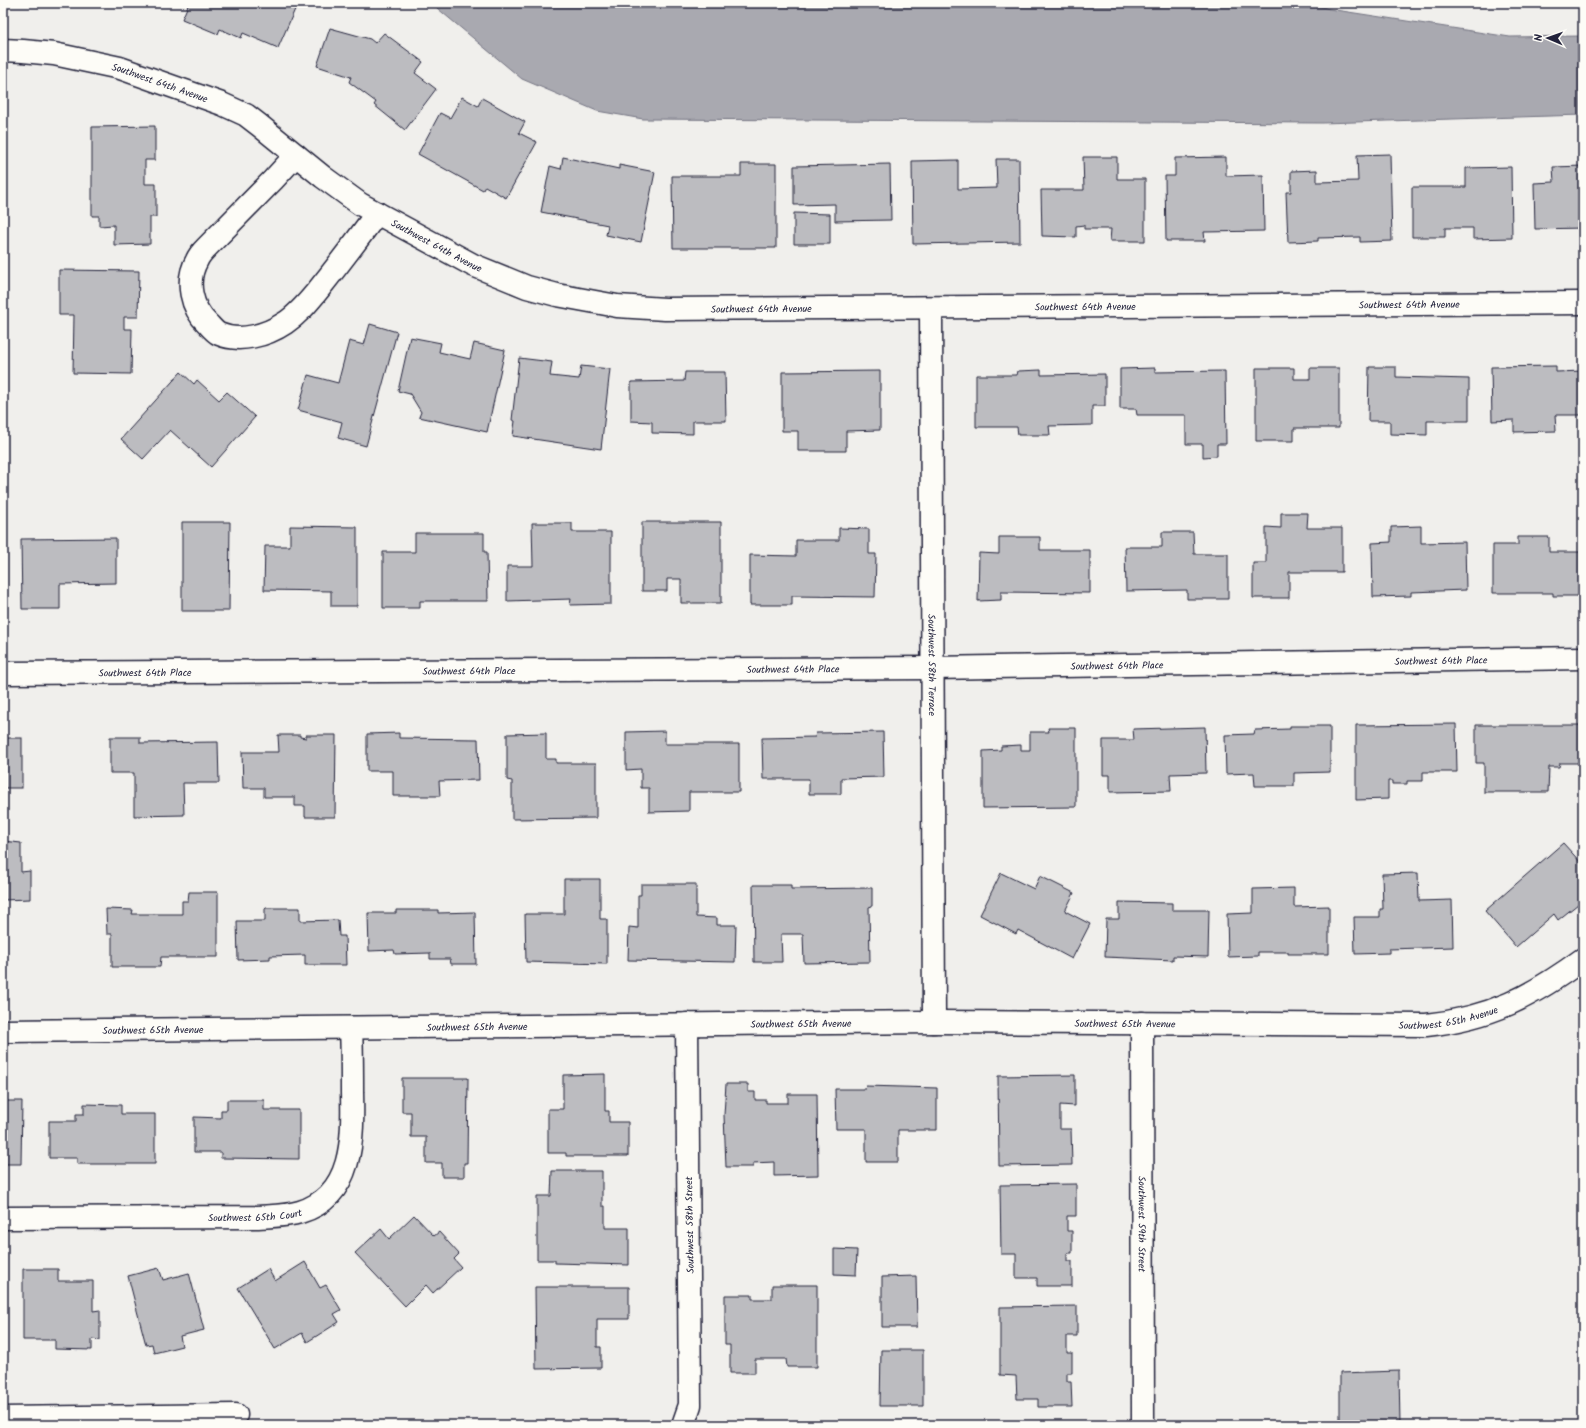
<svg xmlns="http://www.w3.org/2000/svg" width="1586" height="1428" font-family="Kalam,sans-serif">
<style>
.water{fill:#a9a9b0;stroke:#737381}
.building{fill:#bcbcc0;stroke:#22223b}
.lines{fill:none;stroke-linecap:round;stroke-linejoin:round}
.street-casing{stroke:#22223b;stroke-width:25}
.street{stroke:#fdfcf7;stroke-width:22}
.labels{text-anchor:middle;stroke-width:3.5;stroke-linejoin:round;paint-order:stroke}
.street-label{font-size:10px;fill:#22223b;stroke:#fdfcf7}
</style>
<rect width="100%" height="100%" fill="#f0efec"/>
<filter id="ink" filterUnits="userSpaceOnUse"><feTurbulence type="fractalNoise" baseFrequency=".025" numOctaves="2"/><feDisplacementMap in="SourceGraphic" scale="8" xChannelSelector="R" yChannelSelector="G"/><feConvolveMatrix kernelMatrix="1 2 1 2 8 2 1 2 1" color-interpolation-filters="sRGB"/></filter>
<g filter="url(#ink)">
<polygon class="water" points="431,3 1308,3 1329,9 1510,37 1583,36 1583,115 1322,123 643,119 597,111 522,79"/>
<g class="building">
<polygon points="189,3 286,3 296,7 278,48 243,33 241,38 220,29 218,34 182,19"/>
<polygon points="330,28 370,39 375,43 384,33 423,62 415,73 436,89 405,130 374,105 376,102 349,82 351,77 317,66"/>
<polygon points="462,97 478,106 482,98 525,122 519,133 537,142 506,198 485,186 483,190 418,154 440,113 450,118"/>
<polygon points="155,126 155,160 145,160 145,184 156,184 156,217 150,217 150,244 114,245 114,225 99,226 99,216 92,216 92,127"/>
<polygon points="1390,154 1392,241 1360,242 1360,237 1318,238 1318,241 1288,242 1286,192 1291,192 1291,171 1317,170 1317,182 1358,181 1357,155"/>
<polygon points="563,157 619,169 619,165 655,172 641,242 606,235 608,225 541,212 550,166 561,169"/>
<polygon points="1083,157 1117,157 1117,179 1145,179 1145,241 1110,241 1111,229 1084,229 1084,225 1076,226 1076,237 1042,236 1041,190 1084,190"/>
<polygon points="1226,157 1226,176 1263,175 1264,231 1204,232 1205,241 1166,241 1165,176 1175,176 1175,158"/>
<polygon points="996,159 1019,159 1020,242 913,244 912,161 958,160 958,189 997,188"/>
<polygon points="741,164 776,164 776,248 673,248 672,176 741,176"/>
<polygon points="890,164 891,220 835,221 835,204 794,205 794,166"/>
<polygon points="1583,166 1583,228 1535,229 1534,183 1554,182 1553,167"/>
<polygon points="1511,167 1512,238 1473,239 1473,228 1445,228 1445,237 1412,237 1412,187 1466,187 1466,168"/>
<polygon points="794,213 830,214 830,244 794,244"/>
<polygon points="59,270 139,271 138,317 124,317 124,329 132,329 131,374 73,373 74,315 59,315"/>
<polygon points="370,324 397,332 366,446 338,438 342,422 298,410 308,375 338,383 349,341 364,345"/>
<polygon points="410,337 441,343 439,352 470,359 474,343 505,350 487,432 419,417 421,412 410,394 398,391"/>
<polygon points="519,358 552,362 550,376 579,379 581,366 610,369 601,449 513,436 515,421 512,420"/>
<polygon points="1556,366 1556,372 1583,371 1583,415 1555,415 1556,431 1514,432 1514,420 1492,421 1491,367"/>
<polygon points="1369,367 1396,367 1396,377 1469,379 1469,421 1427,421 1427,435 1390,434 1390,421 1368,421"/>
<polygon points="1155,368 1155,372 1225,371 1226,444 1217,444 1217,456 1203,457 1203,444 1186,444 1186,415 1137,415 1136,409 1120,409 1120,369"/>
<polygon points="1256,368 1294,368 1294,379 1310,379 1310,368 1339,368 1339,428 1294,428 1294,441 1256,441"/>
<polygon points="1041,370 1041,375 1105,374 1105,406 1092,406 1092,425 1049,426 1050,435 1018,435 1017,427 976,427 976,375 1017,375 1018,371"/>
<polygon points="880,371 880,430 846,431 846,451 798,451 798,431 782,431 782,372"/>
<polygon points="181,372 194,384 197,380 219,400 227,392 255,417 211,467 170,430 143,459 121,439"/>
<polygon points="685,372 725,372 726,421 693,421 693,434 652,433 652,422 631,421 631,382 684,381"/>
<polygon points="1281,513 1308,513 1307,528 1342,528 1342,572 1289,572 1289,598 1253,598 1253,563 1266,563 1266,527 1281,528"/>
<polygon points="182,522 230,522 229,611 182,611"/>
<polygon points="642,522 721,522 721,603 681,603 681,579 667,579 667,591 642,591"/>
<polygon points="532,523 572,523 572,532 611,532 611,604 570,605 571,599 507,601 507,566 533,566"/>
<polygon points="290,526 357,527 357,606 331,606 331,591 264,590 265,546 290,546"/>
<polygon points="1421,526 1421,543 1465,542 1466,590 1411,592 1411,596 1373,597 1372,543 1391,542 1391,527"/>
<polygon points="839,528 869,529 869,554 876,554 875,597 792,596 792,605 750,605 750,555 796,556 796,540 839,540"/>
<polygon points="1162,532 1193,532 1194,554 1228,554 1228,599 1187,599 1187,590 1126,591 1125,547 1162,547"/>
<polygon points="415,533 484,533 484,552 487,552 488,601 420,601 420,608 383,608 383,552 415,552"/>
<polygon points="999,537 1040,537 1040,550 1090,550 1090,593 1001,592 1001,600 978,601 979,553 999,554"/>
<polygon points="1518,537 1549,537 1549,552 1583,552 1583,596 1553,596 1553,593 1493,593 1493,545 1518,545"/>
<polygon points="116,538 116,583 60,584 60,609 22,609 21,539"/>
<polygon points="1456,724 1457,772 1423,772 1423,781 1407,781 1407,784 1392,784 1392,781 1388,781 1388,799 1356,800 1356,725"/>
<polygon points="1476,725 1583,725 1583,763 1560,763 1559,767 1549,767 1548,792 1484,792 1484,763 1476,763"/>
<polygon points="1290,726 1330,726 1330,772 1294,773 1294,786 1255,786 1254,773 1226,774 1225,735 1254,734 1255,730 1290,729"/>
<polygon points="1205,727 1206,773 1170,774 1171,791 1110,792 1110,775 1103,775 1103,740 1134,740 1133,729"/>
<polygon points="1048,728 1076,728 1076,807 983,808 983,751 1001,750 1001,746 1021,745 1021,750 1030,750 1030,732 1049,732"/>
<polygon points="665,731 665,744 739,744 739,792 689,792 689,811 649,812 649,788 641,788 641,769 626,770 626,732"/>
<polygon points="883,732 884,777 841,778 841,794 809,794 809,779 763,779 762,738 815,737 816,733"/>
<polygon points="399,733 399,738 478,739 479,780 439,781 440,796 393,796 393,771 367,771 367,734"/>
<polygon points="546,733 546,759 556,759 556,763 596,763 596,818 512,819 512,781 507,780 507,734"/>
<polygon points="278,735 300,735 300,737 306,738 306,735 336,735 335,817 305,817 305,806 295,806 295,797 264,797 264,788 243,788 242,752 279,752"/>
<polygon points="110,737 140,737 140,743 218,742 219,783 183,783 184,815 134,816 134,773 110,773"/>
<rect x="3" y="738" width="19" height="50"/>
<polygon points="3,841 21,843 21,872 30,871 30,899 3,900"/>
<polygon points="1563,843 1583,865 1583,900 1558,920 1554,914 1516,947 1485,911"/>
<polygon points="1001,873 1034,889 1040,876 1074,893 1065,911 1090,924 1072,959 1018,930 1016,934 980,915"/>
<polygon points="1418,873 1419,901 1452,900 1453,947 1389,949 1389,953 1355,954 1354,917 1380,917 1380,909 1383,909 1382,874"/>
<polygon points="564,879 600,879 600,919 607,919 607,964 526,962 525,914 564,914"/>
<polygon points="641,884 696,884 696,917 717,918 717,925 736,925 735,962 628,960 629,927 638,928 638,895 641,895"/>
<polygon points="753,885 791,885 791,889 872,888 872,906 869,907 870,962 804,963 803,934 781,934 782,962 754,962"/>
<polygon points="1294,888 1294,907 1329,906 1329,954 1288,954 1288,952 1258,952 1258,956 1228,957 1227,914 1253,913 1253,889"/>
<polygon points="189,892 218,892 218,957 161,957 160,967 112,967 112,934 107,934 106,909 133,910 132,914 182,914 182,901 188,901"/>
<polygon points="1119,902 1172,903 1172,910 1209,910 1208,957 1173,956 1173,960 1105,957 1106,919 1119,919"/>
<polygon points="300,908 300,921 338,920 339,936 345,936 346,965 305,965 305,955 270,956 270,959 238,960 237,921 265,921 265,909 266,908"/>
<polygon points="396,910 438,910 438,913 475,912 476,964 451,964 450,959 430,959 430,953 395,954 394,950 369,951 368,913 396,913"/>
<polygon points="605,1074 605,1111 609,1111 609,1122 628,1122 628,1156 566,1156 566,1153 548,1153 548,1109 563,1109 563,1075"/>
<polygon points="1075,1075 1075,1106 1060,1105 1060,1129 1071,1129 1072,1165 999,1166 998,1076"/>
<polygon points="402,1078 468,1078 467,1163 464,1163 464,1177 442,1177 442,1163 426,1163 426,1137 411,1137 411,1112 402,1112"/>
<polygon points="726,1084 748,1084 748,1092 755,1092 755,1100 766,1100 766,1103 788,1103 788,1094 817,1094 818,1175 774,1176 774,1162 753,1163 753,1167 726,1167 724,1115"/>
<polygon points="866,1086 937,1088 937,1130 898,1130 898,1162 866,1162 866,1129 836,1129 835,1089 865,1089"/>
<polygon points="227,1100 264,1100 264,1110 299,1110 299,1159 221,1158 221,1152 194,1152 194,1117 221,1118 221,1110 227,1110"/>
<polygon points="3,1101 22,1101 21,1164 3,1164"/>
<polygon points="84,1104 121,1105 121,1114 155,1114 155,1164 77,1164 77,1158 49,1158 49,1121 76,1121 76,1114 84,1114"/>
<polygon points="552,1171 602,1171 602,1206 605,1206 605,1228 629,1228 629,1265 555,1263 555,1260 537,1260 537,1196 551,1196"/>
<polygon points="1076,1184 1076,1216 1067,1216 1067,1231 1072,1231 1072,1253 1067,1253 1067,1261 1072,1261 1072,1286 1037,1286 1037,1278 1016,1278 1016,1254 1001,1254 1000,1185"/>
<polygon points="414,1215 434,1236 439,1232 459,1254 454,1259 461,1267 433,1293 426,1285 405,1306 355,1253 381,1229 389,1239"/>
<polygon points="834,1249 857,1250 856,1275 834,1274"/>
<polygon points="305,1262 320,1288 326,1285 341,1310 334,1314 339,1322 307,1342 302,1333 275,1349 238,1288 268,1269 275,1281"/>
<polygon points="159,1268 163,1280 189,1273 204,1330 180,1336 182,1346 154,1353 152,1344 146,1345 128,1276"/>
<polygon points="23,1269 58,1269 58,1281 93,1281 93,1311 100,1310 100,1340 92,1339 92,1350 55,1349 55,1340 23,1340"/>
<polygon points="916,1276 917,1327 882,1327 882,1277"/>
<polygon points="772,1285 817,1285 817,1367 787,1367 786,1359 755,1359 755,1373 730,1373 730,1345 725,1345 725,1295 752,1295 752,1299 772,1299"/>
<polygon points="535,1287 629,1287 629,1319 597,1319 597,1347 601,1347 601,1368 536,1369"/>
<polygon points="1077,1306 1077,1336 1067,1336 1067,1353 1072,1353 1072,1373 1067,1373 1067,1381 1071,1381 1072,1407 1038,1407 1038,1399 1017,1399 1016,1376 1000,1375 1000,1307"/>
<polygon points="881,1350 923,1350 923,1406 880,1406"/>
<polygon points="1399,1371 1400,1425 1340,1425 1340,1373"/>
</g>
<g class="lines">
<defs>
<g id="street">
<path id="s1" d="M 3,50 L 23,51 L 54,54 L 120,68 L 222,104 L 246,115 L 259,125 L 323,177 L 360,204 L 473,265 L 527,287 L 557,295 L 617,306 L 665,309 L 1583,303"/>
<path d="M 296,155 L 273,180 L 206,248 C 203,251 199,255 197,260 C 185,281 191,308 208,324 C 211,327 215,332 219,334 C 240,343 267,335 285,323 C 299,314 309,301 319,289 C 339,264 358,239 377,213"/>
<path id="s2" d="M 931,308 L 934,1022"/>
<path id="s3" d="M 3,673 L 932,668 L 1583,658"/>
<path id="s4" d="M 1142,1023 L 1143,1425"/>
<path id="s5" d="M 3,1031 L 934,1022 L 1426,1025 C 1491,1018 1531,997 1583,959"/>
<path id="s6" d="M 3,1218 L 258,1217 C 272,1216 287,1216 300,1212 C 354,1196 353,1137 352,1092 C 352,1070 352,1049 351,1028"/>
<polyline points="3,1418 236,1415"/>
<polyline points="683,1425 690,1405 687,1024"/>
</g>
</defs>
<use href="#street" class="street-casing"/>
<use href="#street" class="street"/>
</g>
</g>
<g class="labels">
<g class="street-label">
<text dy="4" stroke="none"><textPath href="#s1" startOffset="161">Southwest 64th Avenue</textPath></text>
<text dy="4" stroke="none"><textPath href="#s1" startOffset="485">Southwest 64th Avenue</textPath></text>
<text dy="4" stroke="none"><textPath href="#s1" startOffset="1469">Southwest 64th Avenue</textPath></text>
<text dy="4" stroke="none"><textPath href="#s1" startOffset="1145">Southwest 64th Avenue</textPath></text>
<text dy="4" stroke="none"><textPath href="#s1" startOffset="821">Southwest 64th Avenue</textPath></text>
<text dy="4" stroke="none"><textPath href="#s3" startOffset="1438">Southwest 64th Place</textPath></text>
<text dy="4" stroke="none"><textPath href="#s2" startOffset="357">Southwest 58th Terrace</textPath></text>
<text dy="4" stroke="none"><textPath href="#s3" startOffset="1114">Southwest 64th Place</textPath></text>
<text dy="4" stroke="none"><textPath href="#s3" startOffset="790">Southwest 64th Place</textPath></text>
<text dy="4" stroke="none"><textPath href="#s3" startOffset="466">Southwest 64th Place</textPath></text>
<text dy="4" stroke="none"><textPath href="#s3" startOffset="142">Southwest 64th Place</textPath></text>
<text dy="4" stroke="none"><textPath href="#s5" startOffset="1446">Southwest 65th Avenue</textPath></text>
<text dy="4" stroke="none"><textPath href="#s5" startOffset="798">Southwest 65th Avenue</textPath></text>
<text dy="4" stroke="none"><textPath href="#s5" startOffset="1122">Southwest 65th Avenue</textPath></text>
<text dy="4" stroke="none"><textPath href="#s5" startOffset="474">Southwest 65th Avenue</textPath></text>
<text dy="4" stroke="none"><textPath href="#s5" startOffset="150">Southwest 65th Avenue</textPath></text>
<text dy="4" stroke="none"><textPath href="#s6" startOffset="252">Southwest 65th Court</textPath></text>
<text dy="4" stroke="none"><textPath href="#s4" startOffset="201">Southwest 59th Street</textPath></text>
<text transform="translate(689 1225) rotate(-91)" y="4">Southwest 58th Street</text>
</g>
</g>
<rect width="1586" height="1428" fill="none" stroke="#fdfcf7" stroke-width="16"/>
<rect x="8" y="8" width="1570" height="1412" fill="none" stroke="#22223b" stroke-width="1.5" filter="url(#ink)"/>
<g transform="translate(1548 38) rotate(272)" stroke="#fdfcf7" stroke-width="3" paint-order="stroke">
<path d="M0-3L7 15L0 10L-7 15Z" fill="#22223b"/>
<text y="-6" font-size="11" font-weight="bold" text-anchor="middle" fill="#22223b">N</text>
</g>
</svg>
